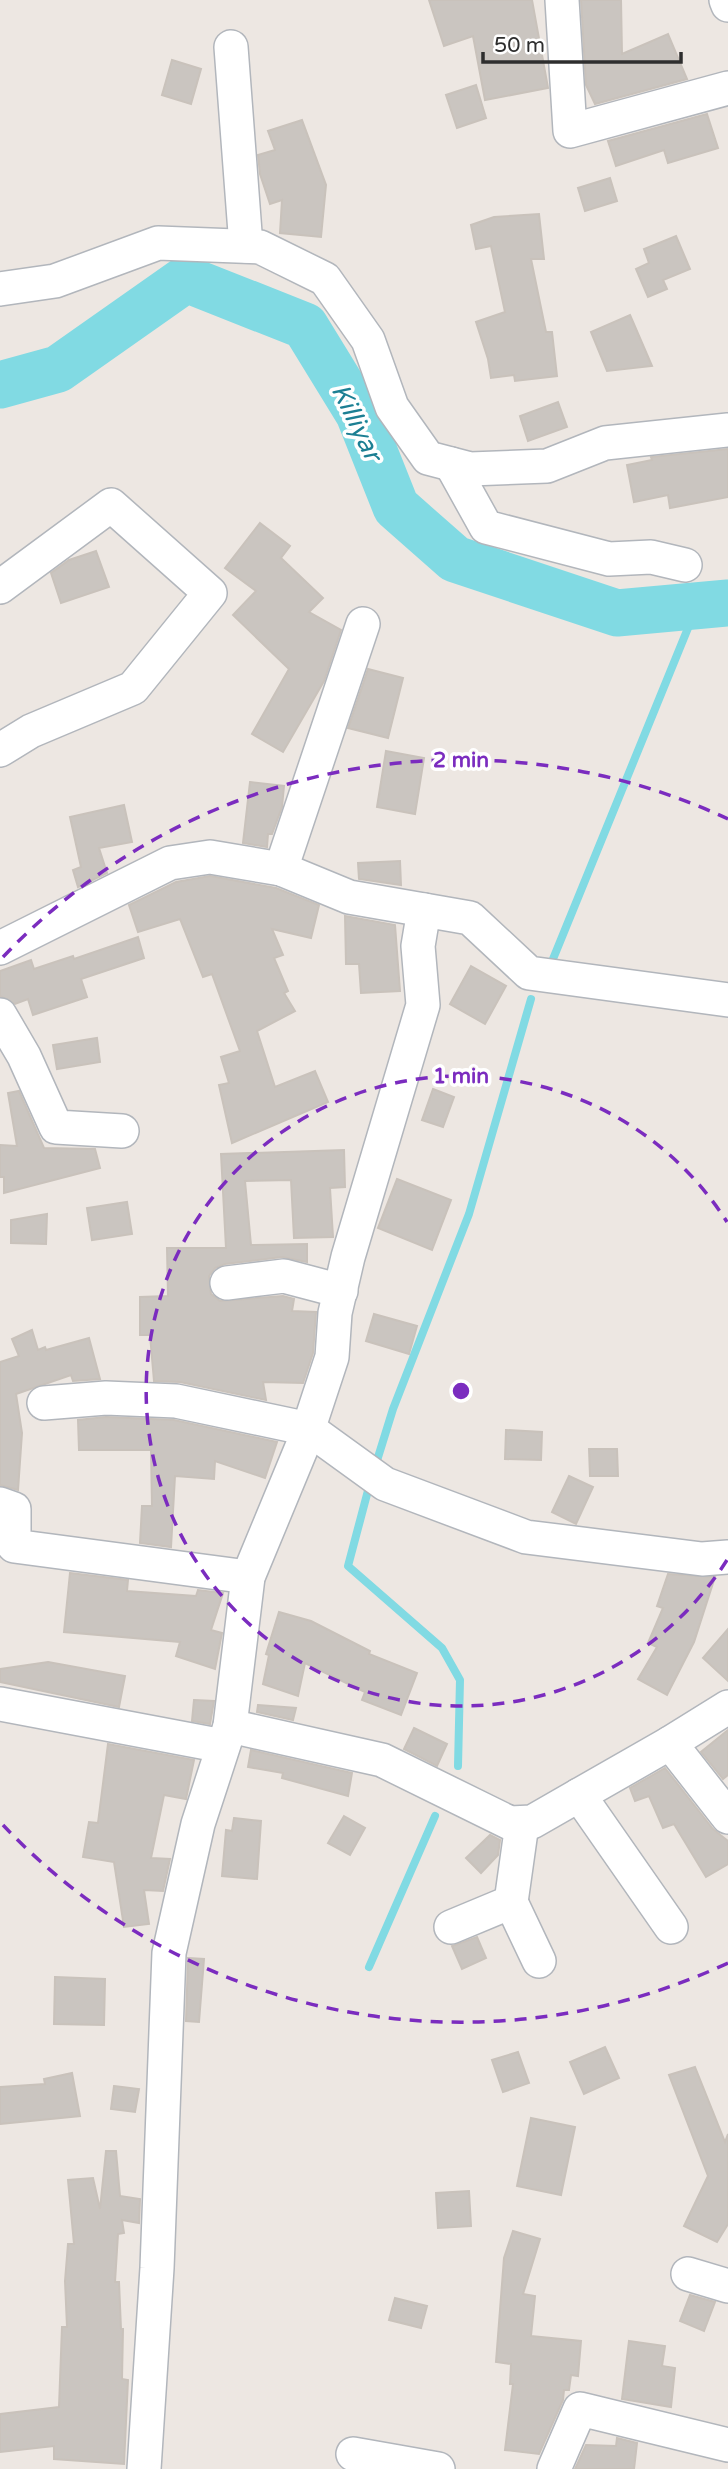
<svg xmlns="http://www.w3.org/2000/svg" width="728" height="2469" font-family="'Varela Round',sans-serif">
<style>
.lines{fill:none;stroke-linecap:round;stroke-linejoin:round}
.stream{stroke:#81dae3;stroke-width:8}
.river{stroke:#81dae3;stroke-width:47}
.building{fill:#cac5c0;stroke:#c9c2bb;stroke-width:2}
.minor-casing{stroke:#b2b6bc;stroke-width:36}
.minor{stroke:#fff;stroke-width:33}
.ring{fill:none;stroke:#7b2cbf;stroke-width:3.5;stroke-dasharray:12 9}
.labels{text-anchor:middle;stroke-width:7;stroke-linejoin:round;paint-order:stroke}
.water-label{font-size:26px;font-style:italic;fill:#1c7f93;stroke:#fff}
.centre{fill:#7b2cbf;stroke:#fff;stroke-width:3.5}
.ring-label{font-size:21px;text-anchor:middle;font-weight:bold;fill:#7b2cbf;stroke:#fff;stroke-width:7;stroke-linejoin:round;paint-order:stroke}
</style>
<rect width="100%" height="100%" fill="#ede7e2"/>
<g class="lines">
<g class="stream">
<polyline points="553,959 697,606"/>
<polyline points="375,1467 393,1409 469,1214 531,999"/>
<polyline points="370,1483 348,1566 442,1648 460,1680 458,1766"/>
<polyline points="369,1967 435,1816"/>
</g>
<polyline class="river" points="0,385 58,369 186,279 305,326 359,414 396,507 455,559 617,613 728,603"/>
</g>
<g class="building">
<polygon points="429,0 532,0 548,88 485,100 473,36 444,46"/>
<polygon points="581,0 621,0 622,54 668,34 687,79 595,104 586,85"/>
<polygon points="172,60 201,69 191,104 162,95"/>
<polygon points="476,85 486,118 457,128 446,95"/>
<polygon points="707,114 718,148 668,163 664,150 616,166 608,141"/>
<polygon points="302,120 326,185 321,237 280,233 282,200 270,204 260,174 258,155 275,150 268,131"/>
<polygon points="610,178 617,201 585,211 578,188"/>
<polygon points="539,214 544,259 531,259 546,332 552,332 557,376 515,381 514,375 491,378 488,359 476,322 505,312 491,246 476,249 471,225 494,217"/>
<polygon points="676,236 690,269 663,280 667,289 648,297 636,269 649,263 644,249"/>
<polygon points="630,315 652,366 607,371 591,332"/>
<polygon points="558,402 567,427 528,441 520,416"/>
<polygon points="728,449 728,497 670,508 668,495 634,502 627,465 652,460 651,457"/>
<polygon points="260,523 290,546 281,558 323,598 309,612 341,630 324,681 283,752 252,734 289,669 233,615 256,591 225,568"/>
<polygon points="96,551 109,587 61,603 51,573 69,560"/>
<polygon points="368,669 403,678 388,738 348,728"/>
<polygon points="386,751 424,758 415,814 377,807"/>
<polygon points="250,782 284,786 282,807 272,834 268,834 267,847 243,843"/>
<polygon points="124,805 132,842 99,848 107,873 78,887 73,870 81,867 70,817"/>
<polygon points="400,861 401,885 359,879 358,863"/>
<polygon points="210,876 276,888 319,905 311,938 272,929 283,955 274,958 288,991 284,993 295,1011 257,1031 275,1087 315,1071 328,1102 232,1143 219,1085 229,1083 221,1057 240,1051 212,974 203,977 180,919 138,932 129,905 176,882"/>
<polygon points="345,916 395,925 400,991 361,993 359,964 346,964"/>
<polygon points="138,937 144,958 81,979 87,997 33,1015 28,999 15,1004 0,996 0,971 31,960 34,969 73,956 74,959"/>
<polygon points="471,966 506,986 485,1024 450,1004"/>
<polygon points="97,1038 100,1062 57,1069 53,1045"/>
<polygon points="433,1089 454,1097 443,1127 422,1120"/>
<polygon points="19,1091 44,1148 95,1149 100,1168 4,1193 4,1177 0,1177 0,1145 17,1146 8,1093"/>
<polygon points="344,1150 345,1187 330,1188 333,1237 294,1238 291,1180 245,1181 251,1245 307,1244 307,1262 282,1257 225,1264 215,1268 209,1276 211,1294 220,1301 283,1296 294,1299 292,1311 316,1312 313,1353 303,1383 263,1382 266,1400 180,1382 154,1381 150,1335 140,1335 140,1297 168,1296 167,1248 226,1248 221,1154"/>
<polygon points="397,1179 451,1200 432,1250 378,1228"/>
<polygon points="127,1202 132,1234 92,1240 87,1208"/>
<polygon points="47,1214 46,1244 11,1243 11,1220"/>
<polygon points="374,1314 417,1326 409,1354 366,1341"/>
<polygon points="32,1330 38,1350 45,1347 46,1350 89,1338 100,1379 73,1381 71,1375 16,1394 22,1433 18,1490 0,1485 0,1362 19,1356 12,1339"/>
<polygon points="106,1417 174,1420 277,1442 265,1478 215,1461 214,1479 175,1476 171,1547 140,1543 142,1506 152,1506 151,1450 79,1450 78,1420"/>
<polygon points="506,1430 542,1432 541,1460 505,1459"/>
<polygon points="589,1449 617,1449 618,1476 590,1476"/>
<polygon points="569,1476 593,1487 576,1524 552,1512"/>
<polygon points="70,1573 128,1580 127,1591 196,1596 198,1590 223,1593 211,1630 222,1633 215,1669 176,1656 180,1642 64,1632"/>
<polygon points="668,1574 715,1577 694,1642 667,1695 638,1679 657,1647 648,1643 663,1608 657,1606"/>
<polygon points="279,1612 311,1621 370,1651 369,1654 417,1673 401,1715 362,1700 365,1692 305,1663 298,1696 263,1684 269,1655 266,1654"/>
<polygon points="728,1629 728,1681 703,1658"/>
<polygon points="48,1662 125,1676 119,1707 0,1682 0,1669"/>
<polygon points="194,1700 214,1701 210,1724 192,1721"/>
<polygon points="258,1705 296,1708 293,1720 257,1712"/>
<polygon points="414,1728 447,1744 437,1766 404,1749"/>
<polygon points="728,1730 728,1775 723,1779 701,1752"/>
<polygon points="108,1744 194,1760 186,1799 164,1795 151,1858 170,1859 163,1891 144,1890 149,1924 124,1927 114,1862 83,1857 89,1822 98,1823"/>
<polygon points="251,1750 352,1773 348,1796 282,1778 283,1773 248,1767"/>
<polygon points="665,1768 713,1829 728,1841 728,1864 706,1877 674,1824 663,1828 649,1796 635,1801 630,1788"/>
<polygon points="344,1816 365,1828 350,1855 328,1843"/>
<polygon points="234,1818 261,1821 257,1879 222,1876 226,1830 232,1831"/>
<polygon points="490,1835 500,1840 498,1855 481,1873 466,1858"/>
<polygon points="477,1937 486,1958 462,1969 452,1946"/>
<polygon points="188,1958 204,1959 199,2022 186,2021"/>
<polygon points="55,1977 105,1979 104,2025 54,2024"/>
<polygon points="605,2047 619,2078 584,2094 570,2062"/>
<polygon points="518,2052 529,2083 503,2092 492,2060"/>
<polygon points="695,2067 725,2142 728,2134 728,2224 717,2242 684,2226 708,2176 669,2075"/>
<polygon points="72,2073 80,2116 0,2124 0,2087 45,2084 44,2079"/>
<polygon points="114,2086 139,2089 135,2112 111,2109"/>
<polygon points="531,2118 575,2127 561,2195 517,2186"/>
<polygon points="106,2151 116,2151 120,2196 140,2199 139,2223 122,2220 124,2233 118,2234 115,2282 119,2282 121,2329 123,2329 122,2379 128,2380 124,2464 54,2459 54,2446 0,2452 0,2414 59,2407 62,2327 67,2327 65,2281 68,2244 74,2244 68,2180 93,2178 100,2209"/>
<polygon points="469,2191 471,2226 438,2228 436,2193"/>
<polygon points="513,2231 540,2239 523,2294 535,2296 531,2336 581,2341 578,2376 571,2375 569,2390 564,2390 563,2400 539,2454 505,2450 513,2384 510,2384 511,2364 496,2362 504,2258"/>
<polygon points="690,2295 715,2302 704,2331 680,2321"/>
<polygon points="395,2298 427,2306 421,2328 389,2320"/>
<polygon points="629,2341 665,2346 662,2366 675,2368 671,2407 622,2399"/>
<polygon points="617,2438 637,2443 634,2469 575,2469 586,2445 616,2446"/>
</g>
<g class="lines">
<defs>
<g id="minor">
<polyline points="562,0 570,131 728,88"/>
<polyline points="726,0 728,5"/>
<polyline points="231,47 246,246"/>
<polyline points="0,289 55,281 158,243 260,247 325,279 368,340 392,407 428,458 470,469 547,466 605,443 728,430"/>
<polyline points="451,464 486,527 609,559 651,557 685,565"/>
<polyline points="0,587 111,505 210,593 133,688 31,731 0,750"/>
<polyline points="281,869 363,624"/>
<polyline points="0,948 170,863 210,857 281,869 349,897 424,910"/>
<polyline points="0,1015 24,1056 56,1127 122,1131"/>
<polyline points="227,1283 284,1276 341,1291"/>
<polyline points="44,1403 106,1398 176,1401 309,1429 385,1484 526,1537 702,1559 728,1557"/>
<polyline points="0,1504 14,1509 14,1546 248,1577"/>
<polyline points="0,1704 223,1746"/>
<polyline points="728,1707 670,1743 728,1817"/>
<polyline points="230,1726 382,1760 510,1823 532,1822 670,1743"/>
<polyline points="579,1795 671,1927"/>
<polyline points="511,1902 539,1961"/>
<polyline points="451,1927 511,1902 522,1824"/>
<polyline points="688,2274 728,2286"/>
<polyline points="353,2454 438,2469"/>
<polyline points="144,2469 157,2268 169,1953 198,1824 230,1726 248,1577 304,1442 332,1357 335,1313 348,1257 423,1005 418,946 424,910 470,918 529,973 728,1000"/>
<polyline points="554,2469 580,2409 728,2445"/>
</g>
</defs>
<use href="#minor" class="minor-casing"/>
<use href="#minor" class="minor"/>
</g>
<g class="ring">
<path d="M727 1560A315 315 0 1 1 727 1222"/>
<path d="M728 1963A631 631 0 0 1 3 1825M3 957A631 631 0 0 1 728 819"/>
</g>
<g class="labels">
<g class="water-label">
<text transform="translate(357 422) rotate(64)" y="9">Killiyar</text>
</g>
</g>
<circle cx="461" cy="1391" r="10" class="centre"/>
<g class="ring-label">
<text x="461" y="767">2 min</text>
<text x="461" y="1083">1 min</text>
</g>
<path d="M483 52v10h198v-10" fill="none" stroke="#2e2e2e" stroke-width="3.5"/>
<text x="494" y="52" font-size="21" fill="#2e2e2e" stroke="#ffffff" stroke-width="5" paint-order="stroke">50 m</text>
</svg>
